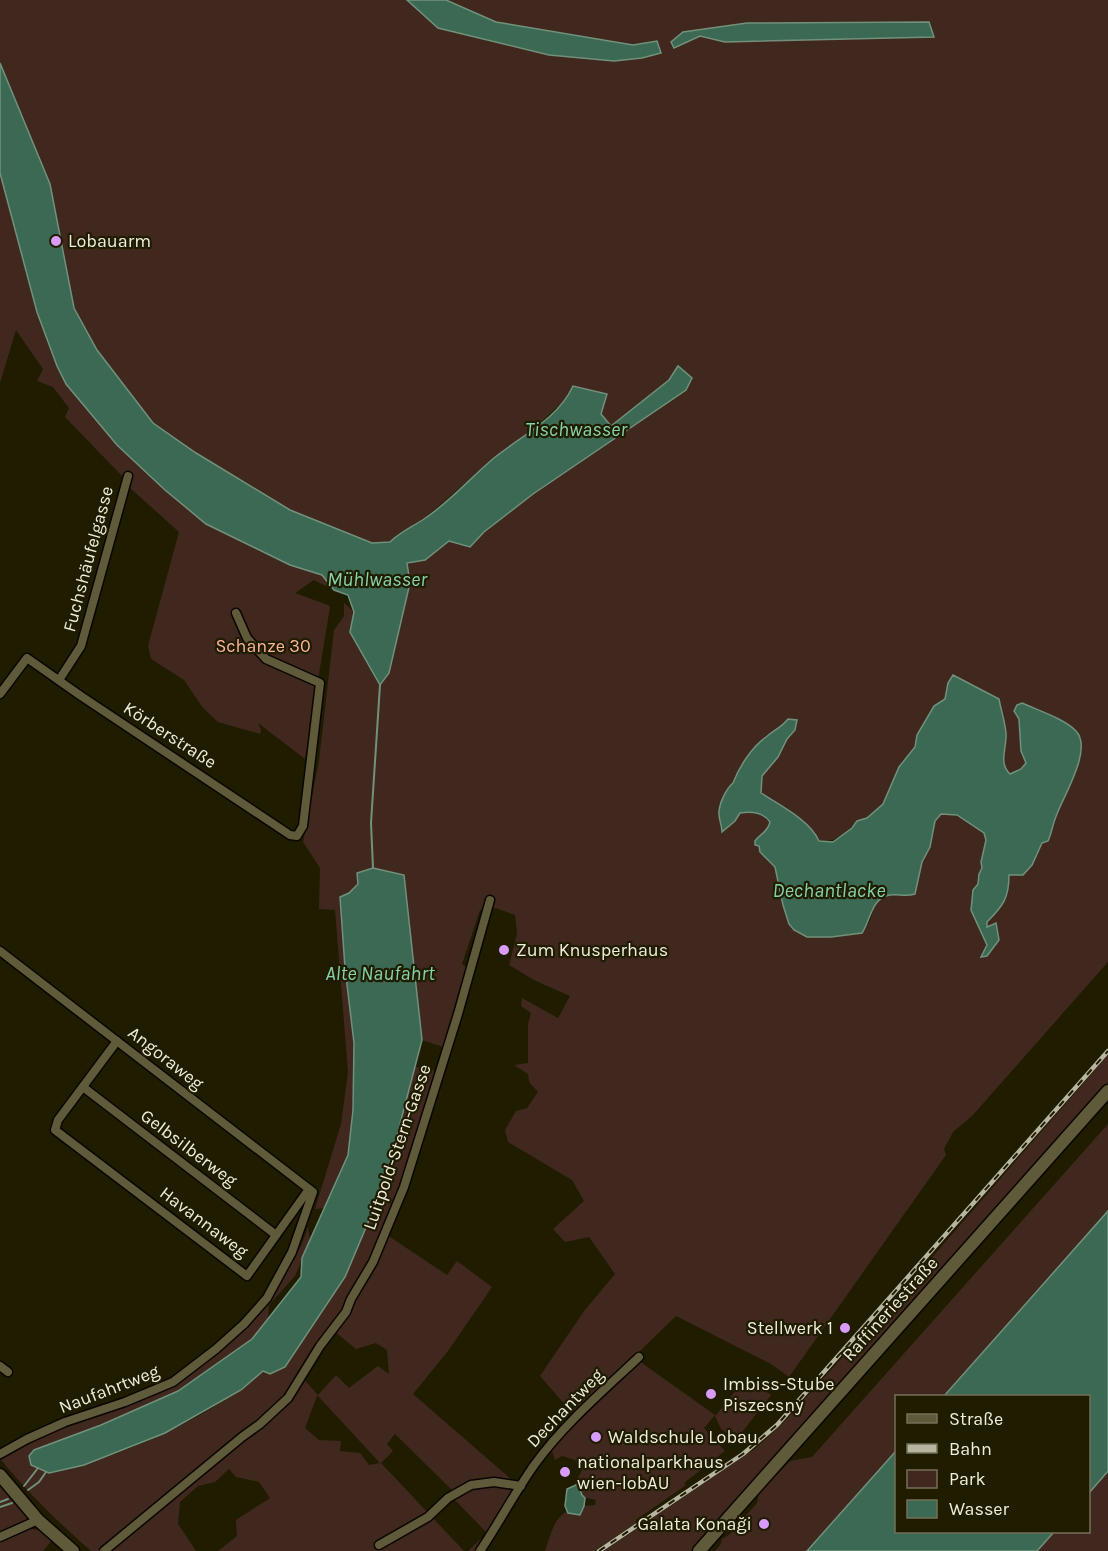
<svg xmlns="http://www.w3.org/2000/svg" width="1108" height="1551" font-family="Karla,sans-serif">
<style>
.green{fill:#41281e;fill-rule:evenodd}
.water{fill:#3b6953;stroke:#71917c;stroke-width:1.5}
.lines{fill:none;stroke-linecap:round;stroke-linejoin:round}
.stream{stroke:#71917c;stroke-width:2}
.street-casing{stroke:#0a0600;stroke-width:11}
.secondary-casing{stroke:#0a0600;stroke-width:15}
.street{stroke:#5f5b3a;stroke-width:8}
.secondary{stroke:#5f5b3a;stroke-width:12}
.rail-casing{stroke:#b7b5a0;stroke-width:4.5}
.rail{stroke:#201c00;stroke-width:2;stroke-dasharray:7;stroke-linecap:butt}
.poi-dot{fill:#d79bf9;stroke:#201c00;stroke-width:2}
.labels{text-anchor:middle;stroke-width:4.5;stroke-linejoin:round;paint-order:stroke}
.poi-label{font-size:18px;fill:#efeddb;stroke:#201c00;text-anchor:start}
.street-label{font-size:18px;fill:#efeddb;stroke:#201c00}
.park-label{font-size:18px;fill:#fdb599;stroke:#201c00}
.water-label{font-size:20px;font-style:italic;fill:#87d1ac;stroke:#201c00}
</style>
<rect width="100%" height="100%" fill="#201c00"/>
<g class="green">
<path d="M 0,0 L 1108,0 L 1108,962 L 972,1116 L 953,1132 L 944,1149 L 946,1155 L 789,1377 L 771,1364 L 676,1316 L 574,1415 L 540,1376 L 584,1311 L 615,1274 L 589,1237 L 565,1242 L 553,1229 L 584,1201 L 572,1180 L 508,1142 L 505,1130 L 516,1111 L 527,1108 L 538,1092 L 529,1082 L 528,1074 L 514,1065 L 528,1063 L 528,1024 L 531,1013 L 521,1006 L 522,998 L 558,1018 L 570,996 L 536,981 L 509,965 L 517,934 L 515,915 L 496,908 L 480,910 L 462,964 L 466,967 L 443,1047 L 422,1040 L 404,876 L 359,884 L 349,893 L 340,897 L 345,968 L 354,1043 L 353,1110 L 348,1155 L 325,1208 L 315,1209 L 341,1124 L 348,1072 L 335,910 L 319,909 L 320,868 L 303,842 L 319,761 L 334,630 L 344,616 L 344,603 L 354,612 L 350,632 L 380,685 L 389,673 L 410,583 L 406,563 L 425,560 L 449,541 L 470,547 L 484,533 L 533,494 L 685,390 L 678,366 L 669,380 L 611,427 L 601,414 L 568,397 L 527,435 L 496,456 L 425,518 L 398,534 L 390,542 L 372,543 L 290,510 L 196,453 L 153,423 L 97,350 L 82,324 L 66,384 L 117,445 L 165,490 L 290,565 L 322,575 L 334,590 L 314,580 L 295,593 L 328,605 L 330,607 L 305,759 L 258,723 L 261,730 L 260,734 L 218,722 L 203,708 L 184,680 L 151,659 L 148,646 L 179,532 L 129,487 L 123,477 L 65,417 L 69,408 L 53,387 L 37,381 L 43,369 L 16,330 L 0,383 L 0,69 L 2,68 L 0,62 ZM 956,675 L 1006,733 L 1003,757 L 1005,769 L 1010,775 L 1021,769 L 1026,763 L 1021,751 L 1019,719 L 1014,711 L 1082,750 L 1076,773 L 1055,818 L 1054,827 L 1042,843 L 1032,865 L 1009,874 C 1009,898 1003,906 987,922 L 987,927 L 996,924 L 986,956 L 987,946 L 971,910 L 973,890 L 978,884 L 979,874 L 982,868 L 981,862 L 986,840 L 984,833 C 971,822 959,813 941,814 L 935,821 L 930,847 L 922,862 L 915,894 C 904,897 892,892 882,898 C 871,904 874,918 866,927 C 864,930 858,933 854,935 L 789,924 L 783,905 L 775,867 L 767,860 L 759,846 L 758,837 L 769,828 L 770,822 C 763,812 752,811 740,813 L 735,821 L 722,831 C 722,824 719,817 719,811 C 720,801 726,789 733,784 C 738,767 762,731 781,728 C 785,728 791,729 795,730 L 787,739 L 778,757 L 762,776 L 761,793 L 773,801 L 819,841 L 833,840 L 845,833 L 857,821 L 867,818 L 883,804 L 899,767 L 915,747 L 918,735 L 934,707 L 945,699 L 948,683 Z"/>
<polygon points="1108,1055 1108,1083 691,1551 604,1551 756,1448 782,1424 908,1285"/>
<path d="M 415,1067 L 431,1068 L 436,1074 L 384,1233 L 447,1275 L 457,1261 L 492,1287 L 448,1351 L 413,1394 L 520,1487 L 480,1551 L 468,1551 L 487,1533 L 453,1498 L 452,1490 L 395,1434 L 387,1444 L 393,1451 L 381,1463 L 464,1551 L 218,1551 L 237,1536 L 236,1520 L 270,1498 L 259,1482 L 236,1477 L 229,1469 L 215,1482 L 198,1486 L 180,1502 L 178,1524 L 196,1551 L 91,1551 C 58,1522 28,1493 1,1460 L 45,1435 L 133,1403 L 176,1384 L 267,1302 L 301,1246 L 308,1227 L 310,1241 L 295,1276 L 269,1305 L 268,1319 L 252,1339 L 178,1391 L 101,1425 L 49,1473 C 121,1457 208,1420 263,1370 L 384,1185 ZM 334,1331 L 356,1349 L 376,1343 L 387,1350 L 389,1374 L 378,1366 L 349,1388 L 336,1375 L 318,1395 L 299,1374 ZM 317,1396 L 318,1396 L 380,1463 L 369,1465 L 360,1453 L 340,1451 L 341,1441 L 319,1440 L 305,1428 Z"/>
<polygon points="1108,1124 1108,1211 944,1396 896,1396 896,1451 807,1551 715,1551 721,1544 722,1539 729,1535 757,1503 759,1493 790,1461 812,1457"/>
<path d="M 639,1361 L 715,1415 L 704,1428 L 725,1451 L 684,1483 L 686,1485 L 636,1520 L 635,1524 L 594,1551 L 545,1551 C 550,1537 553,1519 567,1511 L 568,1513 L 582,1513 L 584,1506 L 595,1505 L 596,1500 L 583,1497 L 579,1486 L 575,1484 L 582,1470 L 575,1460 L 562,1456 L 555,1460 L 551,1448 L 566,1432 L 573,1427 Z"/>
<polygon points="747,1377 771,1395 736,1440 721,1429 715,1416"/>
<polygon points="1108,1471 1108,1551 1037,1551 1054,1532 1088,1532 1089,1493"/>
<polygon points="0,1485 25,1512 31,1529 40,1530 52,1540 43,1551 0,1551"/>
</g>
<g class="water">
<polygon points="407,0 446,0 496,22 633,45 657,41 661,53 642,58 614,61 549,55 438,28"/>
<polygon points="929,22 934,37 725,42 700,36 674,48 671,42 683,32 747,23"/>
<path d="M 0,63 L 50,184 L 74,308 L 97,350 L 153,423 L 196,453 L 290,510 L 372,543 L 390,542 C 400,532 412,527 424,519 C 450,502 471,477 494,458 C 521,436 558,419 573,386 L 607,394 L 601,414 L 611,426 L 669,380 L 678,366 L 692,378 L 686,390 L 533,494 L 484,532 L 470,547 L 449,541 L 425,560 L 407,563 L 410,583 L 389,673 L 380,685 L 350,632 L 354,612 L 348,595 L 334,590 L 322,575 L 290,565 L 206,524 L 165,490 L 117,445 L 66,384 L 57,366 L 37,312 L 0,173 Z"/>
<path d="M 953,675 L 999,699 C 1001,710 1005,722 1006,733 C 1007,748 998,763 1010,774 L 1021,769 L 1026,763 L 1021,751 L 1019,719 L 1014,711 L 1017,705 L 1022,703 C 1037,710 1065,719 1076,731 C 1093,749 1064,795 1057,814 C 1053,823 1052,832 1048,841 L 1042,843 L 1032,865 L 1023,875 L 1009,875 C 1009,898 1003,906 987,922 L 987,927 L 996,923 L 999,940 L 987,956 L 981,957 L 987,945 L 971,910 L 973,890 L 978,884 L 979,874 L 982,868 L 981,862 L 986,840 L 984,833 L 957,815 L 941,814 L 935,821 L 930,847 L 922,862 L 915,894 C 906,897 899,894 890,895 C 871,898 871,920 862,933 L 831,937 L 807,937 L 794,930 L 789,924 L 783,905 L 775,867 L 760,852 L 759,846 L 755,845 L 755,841 C 760,834 768,832 770,822 C 763,812 752,811 740,813 L 735,821 L 722,832 C 722,825 718,818 719,811 C 720,802 726,789 733,783 C 739,767 752,747 766,737 C 774,730 781,728 788,719 L 797,720 L 795,730 L 787,739 L 778,757 L 762,776 L 761,793 C 779,805 810,820 819,841 L 833,842 L 852,828 L 857,821 L 867,818 L 883,804 L 899,767 L 915,747 L 917,735 L 934,706 L 945,699 L 948,683 Z"/>
<polygon points="373,868 404,875 422,1040 384,1185 345,1277 285,1367 270,1374 263,1371 241,1390 165,1433 84,1465 49,1473 31,1465 29,1456 34,1450 101,1425 178,1391 252,1339 301,1277 302,1258 348,1155 353,1110 354,1043 345,968 340,897 349,893 358,884 357,873"/>
<polygon points="1108,1211 1108,1471 1089,1493 1088,1396 944,1396"/>
<polygon points="896,1451 896,1532 1054,1532 1037,1551 807,1551"/>
<polygon points="578,1484 582,1495 585,1498 584,1506 580,1515 568,1513 565,1506 567,1489"/>
</g>
<g class="lines">
<g class="stream">
<polyline points="373,868 371,823 380,685"/>
<polyline points="24,1486 38,1468"/>
<polyline points="28,1490 39,1482 46,1472"/>
<polyline points="0,1502 8,1499"/>
<polyline points="0,1507 12,1503"/>
</g>
<defs>
<g id="street">
<polyline points="59,680 81,646 128,476"/>
<polyline points="0,694 27,658 81,696 290,835 297,836 303,826 320,683 266,659 247,638 236,613"/>
<polyline points="0,951 313,1192 292,1252 267,1298 244,1324 216,1349 173,1382 125,1402 65,1422 27,1439 0,1454"/>
<polyline points="117,1041 58,1120 55,1130 247,1276 309,1189"/>
<polyline points="83,1087 276,1235"/>
<polyline points="0,1366 8,1372"/>
<polyline points="0,1537 38,1520"/>
<polyline points="379,1545 428,1517 448,1498 471,1485 494,1482 521,1486"/>
<polyline points="104,1551 242,1437 260,1424 288,1398 320,1346 346,1312 351,1299 373,1262 404,1187 458,1014 490,900"/>
<path d="M 480,1551 C 499,1523 515,1492 535,1464 C 564,1424 603,1391 639,1357"/>
</g>
<g id="secondary">
<polyline points="0,1475 38,1520 73,1551"/>
<polyline points="699,1551 1108,1091"/>
</g>
</defs>
<use href="#street" class="street-casing"/>
<use href="#secondary" class="secondary-casing"/>
<use href="#street" class="street"/>
<use href="#secondary" class="secondary"/>
<defs>
<polyline id="rail" points="599,1551 743,1454 777,1425 1108,1051"/>
</defs>
<use href="#rail" class="rail-casing"/>
<use href="#rail" class="rail"/>
</g>
<g class="poi-dot">
<circle cx="56" cy="241" r="6"/>
<circle cx="504" cy="950" r="6"/>
<circle cx="845" cy="1328" r="6"/>
<circle cx="711" cy="1394" r="6"/>
<circle cx="596" cy="1437" r="6"/>
<circle cx="565" cy="1472" r="6"/>
<circle cx="764" cy="1524" r="6"/>
</g>
<g class="labels">
<g class="poi-label">
<text x="68" y="247">Lobauarm</text>
<text x="516" y="956">Zum Knusperhaus</text>
<text x="833" y="1334" text-anchor="end">Stellwerk 1</text>
<text x="723" y="1390">Imbiss-Stube<tspan x="723" dy="21">Piszecsny</tspan></text>
<text x="608" y="1443">Waldschule Lobau</text>
<text x="577" y="1468">nationalparkhaus<tspan x="577" dy="21">wien-lobAU</tspan></text>
<text x="752" y="1530" text-anchor="end">Galata Konaği</text>
</g>
<g class="street-label">
<text transform="translate(88 559) rotate(-75)" y="6">Fuchshäufelgasse</text>
<text transform="translate(170 735) rotate(33)" y="6">Körberstraße</text>
<text transform="translate(166 1058) rotate(38)" y="6">Angoraweg</text>
<text transform="translate(397 1147) rotate(-71)" y="6">Luitpold-Stern-Gasse</text>
<text transform="translate(189 1148) rotate(37)" y="6">Gelbsilberweg</text>
<text transform="translate(204 1222) rotate(37)" y="6">Havannaweg</text>
<text transform="translate(890 1309) rotate(-48)" y="6">Raffineriestraße</text>
<text transform="translate(109 1389) rotate(-21)" y="6">Naufahrtweg</text>
<text transform="translate(565 1408) rotate(-46)" y="6">Dechantweg</text>
</g>
<g class="park-label">
<text x="263" y="652">Schanze 30</text>
</g>
<g class="water-label">
<text x="576" y="436">Tischwasser</text>
<text x="377" y="586">Mühlwasser</text>
<text x="829" y="897">Dechantlacke</text>
<text x="380" y="980">Alte Naufahrt</text>
</g>
</g>
<rect x="895" y="1395" width="195" height="138" fill="#201c00" stroke="#737058" stroke-width="1.5"/>
<rect x="907" y="1414" width="30" height="9" fill="#5f5b3a" stroke="#737058" stroke-width="1.5"/>
<text x="949" y="1425" font-size="18" fill="#efeddb">Straße</text>
<rect x="907" y="1444" width="30" height="9" fill="#b7b5a0" stroke="#737058" stroke-width="1.5"/>
<text x="949" y="1455" font-size="18" fill="#efeddb">Bahn</text>
<rect x="907" y="1470" width="30" height="18" fill="#41281e" stroke="#737058" stroke-width="1.5"/>
<text x="949" y="1485" font-size="18" fill="#efeddb">Park</text>
<rect x="907" y="1500" width="30" height="18" fill="#3b6953" stroke="#737058" stroke-width="1.5"/>
<text x="949" y="1515" font-size="18" fill="#efeddb">Wasser</text>
</svg>
